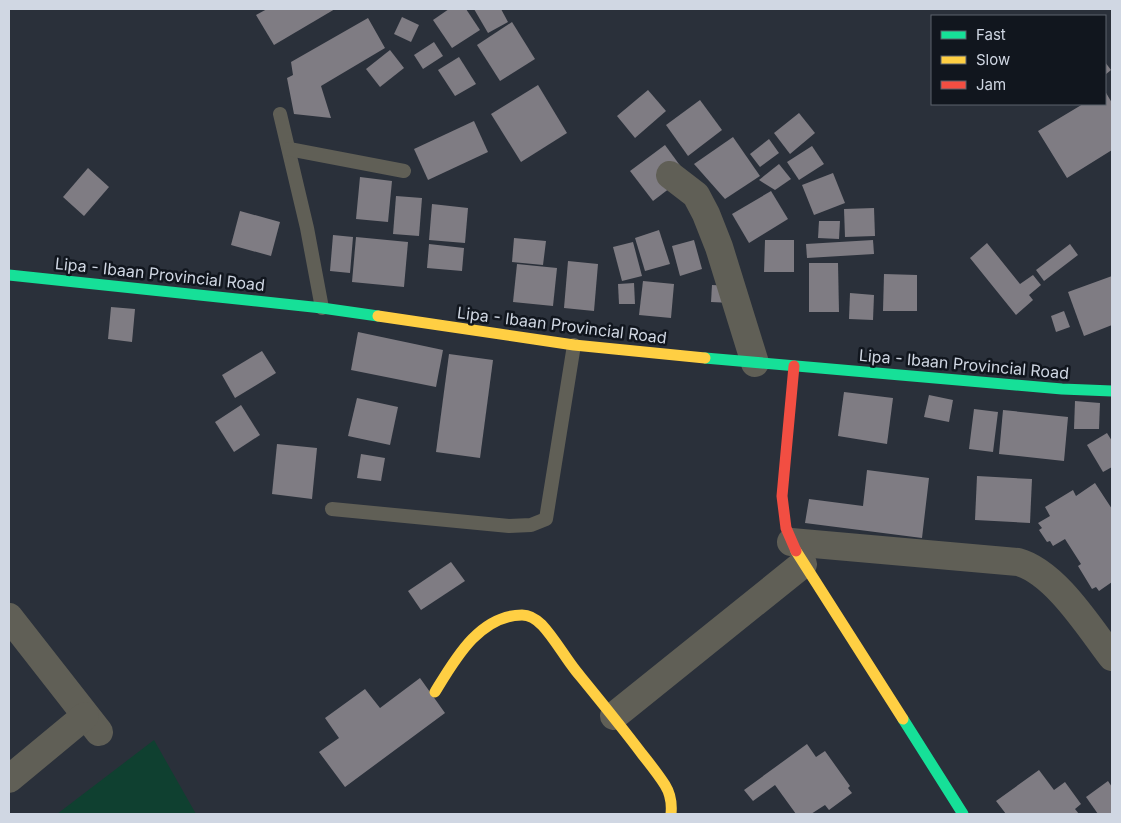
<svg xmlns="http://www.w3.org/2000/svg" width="1121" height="823" font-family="Inter,sans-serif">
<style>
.green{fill:#0f4030}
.building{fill:#7f7c83}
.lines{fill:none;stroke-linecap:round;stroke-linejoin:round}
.lane{stroke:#605f56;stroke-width:14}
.street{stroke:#605f56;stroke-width:28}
.fast{stroke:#16e098;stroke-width:11}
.slow{stroke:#ffcf43;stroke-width:11}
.jam{stroke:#f24e42;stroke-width:11}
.labels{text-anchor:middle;stroke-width:5;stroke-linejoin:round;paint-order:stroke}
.street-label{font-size:16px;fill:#d0d7e3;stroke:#11161e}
</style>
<rect width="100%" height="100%" fill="#2a303a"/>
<polygon class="green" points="154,740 196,814 57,814"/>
<g class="building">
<polygon points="267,9 335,9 274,45 256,15"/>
<polygon points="449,9 466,9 480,30 452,48 433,20"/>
<polygon points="474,9 501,9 508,22 488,33"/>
<polygon points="402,17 419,25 411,42 394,34"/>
<polygon points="368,18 385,48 321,86 331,118 294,114 287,78 293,75 291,62"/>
<polygon points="512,22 535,59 500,81 477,45"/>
<polygon points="434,42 443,56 423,69 414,55"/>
<polygon points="390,50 404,68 380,87 366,69"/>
<polygon points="459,57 476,84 455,96 438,70"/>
<polygon points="1105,62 1111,70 1105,75"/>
<polygon points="538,85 567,133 521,162 491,114"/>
<polygon points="648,90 666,111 635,138 617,116"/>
<polygon points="1105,91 1112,103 1112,150 1067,178 1038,131 1083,104 1105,104"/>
<polygon points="700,100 722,130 688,156 666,125"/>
<polygon points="799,113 815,133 790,154 774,133"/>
<polygon points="474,121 488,152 428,180 414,149"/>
<polygon points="733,137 760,176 725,199 694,164"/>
<polygon points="769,139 779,153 760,167 750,154"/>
<polygon points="665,145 687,175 653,201 630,171"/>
<polygon points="812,146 824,164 799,180 787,162"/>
<polygon points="779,164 791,179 775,190 759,180"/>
<polygon points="88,168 109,187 84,216 63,197"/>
<polygon points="833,173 845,203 814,215 802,185"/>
<polygon points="360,177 392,181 388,222 356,219"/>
<polygon points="771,191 788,219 749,243 732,214"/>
<polygon points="396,196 422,198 419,236 393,234"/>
<polygon points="432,204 468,208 465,243 429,240"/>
<polygon points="874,208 875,236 845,237 844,209"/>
<polygon points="240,211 280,222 271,256 231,245"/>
<polygon points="819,221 840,221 839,239 818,238"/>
<polygon points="659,230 670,264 645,271 635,238"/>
<polygon points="333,235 353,237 350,273 330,271"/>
<polygon points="356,237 408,242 404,287 352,282"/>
<polygon points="514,238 546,241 543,265 512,262"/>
<polygon points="694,240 702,269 680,276 672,246"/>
<polygon points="765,240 794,240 794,272 764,272"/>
<polygon points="873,240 874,254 807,258 806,244"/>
<polygon points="633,242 642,276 622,281 613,247"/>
<polygon points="987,243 1020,284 1033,275 1041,285 1029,295 1033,300 1016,315 970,258"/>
<polygon points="429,244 464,248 462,271 427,268"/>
<polygon points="1070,244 1078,255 1044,281 1036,270"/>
<polygon points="568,261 598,264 594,311 564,308"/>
<polygon points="809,263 838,263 839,312 809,312"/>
<polygon points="517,264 557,268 553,306 513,302"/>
<polygon points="884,274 917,275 917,311 883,311"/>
<polygon points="1112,276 1112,325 1084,336 1068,292"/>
<polygon points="643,281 674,284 671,318 639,315"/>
<polygon points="634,283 635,304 619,304 618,284"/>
<polygon points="712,285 733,286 732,303 711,302"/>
<polygon points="850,293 874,295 873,320 849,319"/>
<polygon points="111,307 135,309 132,342 108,339"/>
<polygon points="1064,311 1070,327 1056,332 1051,316"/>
<polygon points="358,332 443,350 436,387 351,370"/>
<polygon points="262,351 276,373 235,398 222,375"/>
<polygon points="449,354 493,360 480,458 436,452"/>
<polygon points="844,392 893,398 887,444 838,436"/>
<polygon points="929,395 953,400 949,422 924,417"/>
<polygon points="357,398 398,407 390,445 348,436"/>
<polygon points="1075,401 1100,403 1099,429 1074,429"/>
<polygon points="241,405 260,435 234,452 215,422"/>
<polygon points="974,409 998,412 993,452 969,449"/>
<polygon points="1003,410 1068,417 1064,461 999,454"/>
<polygon points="1107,433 1112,441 1112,467 1103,472 1087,445"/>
<polygon points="277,444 317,448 312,499 272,494"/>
<polygon points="361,454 385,458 381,481 357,478"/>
<polygon points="867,470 929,478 922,538 805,523 809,499 863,506"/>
<polygon points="977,476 1032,479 1030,523 975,520"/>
<polygon points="1095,483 1112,509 1112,582 1099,591 1096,587 1092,589 1078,566 1081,564 1065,539 1053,546 1050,541 1047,542 1039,530 1042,528 1038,523 1050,516 1045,507 1073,490 1076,496"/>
<polygon points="451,562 465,581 421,610 408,591"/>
<polygon points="420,678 445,713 345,787 319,752 339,738 325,718 365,689 380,708"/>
<polygon points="807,744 816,757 825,751 850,786 848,788 852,793 829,810 825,805 811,814 796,814 775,785 753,801 744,790"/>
<polygon points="1039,770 1054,790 1065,782 1081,804 1075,809 1079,814 1006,814 996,801"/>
<polygon points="1108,781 1112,787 1112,814 1098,814 1086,797"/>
</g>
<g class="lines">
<g class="lane">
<polyline points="280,114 307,228 322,308"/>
<polyline points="289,149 404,171"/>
<polyline points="332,509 509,526 531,525 546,519 574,345"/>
</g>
<g class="street">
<polyline points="670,175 696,195 706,214 719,247 755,363"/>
<path d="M 791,542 L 1018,562 C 1055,572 1089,627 1112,657"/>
<polyline points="9,617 99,732"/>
<polyline points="614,716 803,564"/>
<polyline points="9,779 85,716"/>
</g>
<g class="fast">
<polyline points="9,275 322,308 378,316"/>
<polyline points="705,358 1062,389 1112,391"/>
<polyline points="903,719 963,814"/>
</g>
<g class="slow">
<polyline points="378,316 574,345 705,358"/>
<polyline points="796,551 903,719"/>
<path d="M 435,692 C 454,661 479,615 522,615 C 530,615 537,620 542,625 C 555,639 564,656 576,671 C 598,698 621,726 642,754 C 650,764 658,774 665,785 C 670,793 672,804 671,814"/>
</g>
<polyline class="jam" points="794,366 782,496 786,528 796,551"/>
</g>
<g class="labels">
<g class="street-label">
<text transform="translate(160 274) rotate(6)" y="6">Lipa - Ibaan Provincial Road</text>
<text transform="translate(562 325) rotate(7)" y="6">Lipa - Ibaan Provincial Road</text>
<text transform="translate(964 364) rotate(5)" y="6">Lipa - Ibaan Provincial Road</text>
</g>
</g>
<rect width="1121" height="823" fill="none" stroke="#d0d7e3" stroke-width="20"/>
<rect x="931" y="15" width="175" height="90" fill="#11161e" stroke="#5d636d"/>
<rect x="941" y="31" width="25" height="8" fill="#16e098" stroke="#5d636d"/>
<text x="976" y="40" font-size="15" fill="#d0d7e3">Fast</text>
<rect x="941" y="56" width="25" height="8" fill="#ffcf43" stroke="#5d636d"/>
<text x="976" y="65" font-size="15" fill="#d0d7e3">Slow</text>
<rect x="941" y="81" width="25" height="8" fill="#f24e42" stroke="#5d636d"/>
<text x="976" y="90" font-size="15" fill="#d0d7e3">Jam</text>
</svg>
